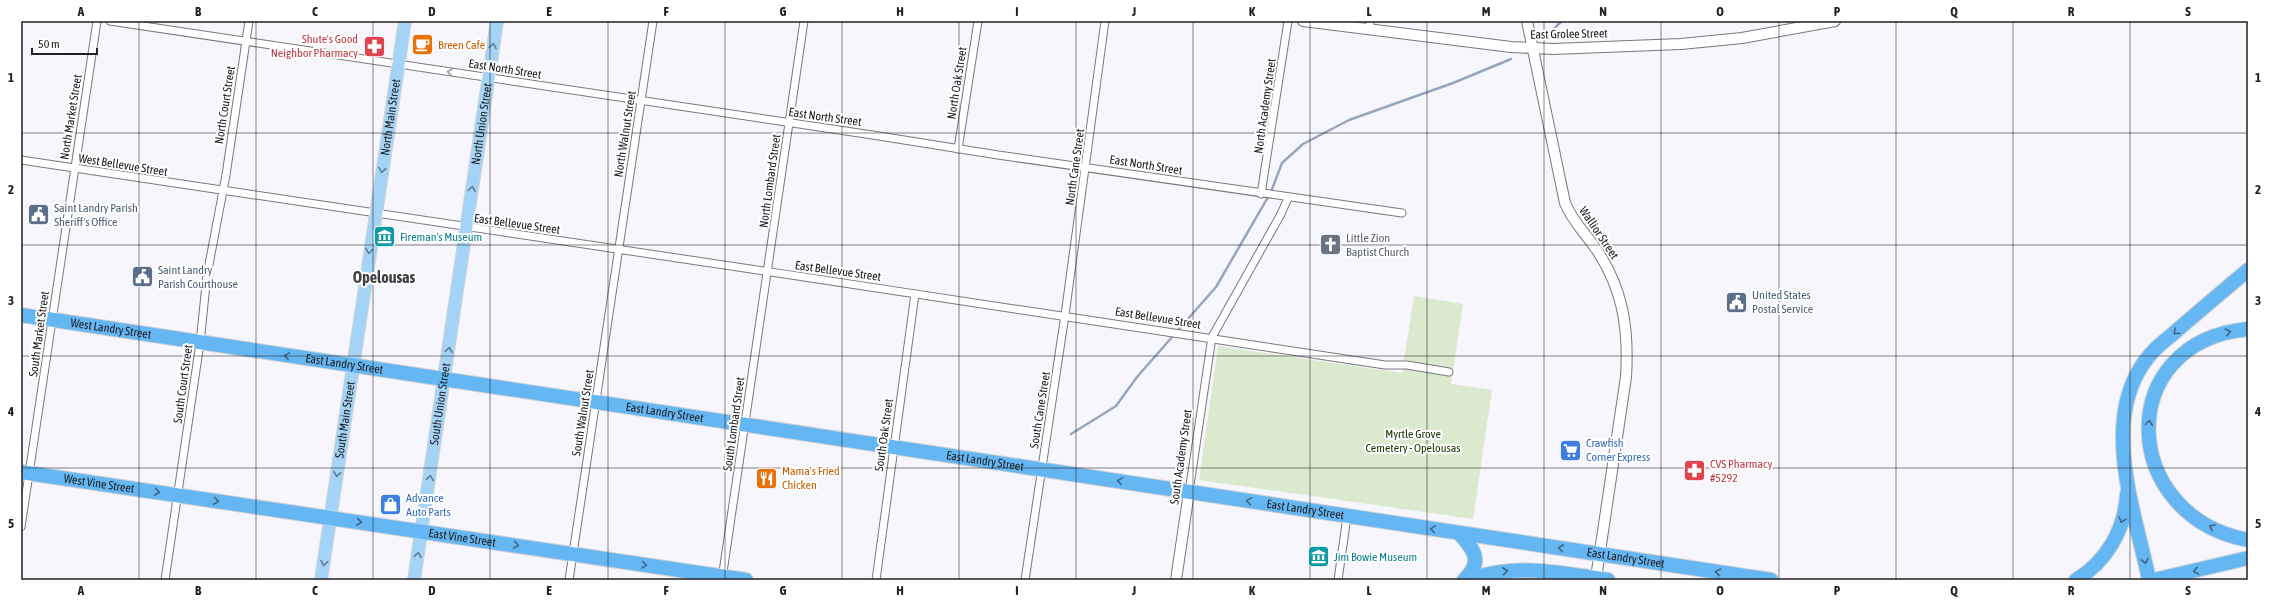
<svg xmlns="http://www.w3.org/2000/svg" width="2269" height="601" font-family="'Asap Condensed',sans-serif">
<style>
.green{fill:#dbeace}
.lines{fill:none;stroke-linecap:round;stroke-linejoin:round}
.stream{stroke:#98a6bd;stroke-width:2.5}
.street-casing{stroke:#79787d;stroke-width:9}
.secondary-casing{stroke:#79787d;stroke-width:12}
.primary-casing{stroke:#d3d2d3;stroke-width:14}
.highway-casing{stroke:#d3d2d3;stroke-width:16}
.street{stroke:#fff;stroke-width:7}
.secondary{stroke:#fff;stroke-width:10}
.primary{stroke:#a3d4f8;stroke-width:12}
.highway{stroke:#65b7f3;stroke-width:14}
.oneway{stroke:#627a8e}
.oneway2{stroke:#9b9b9c}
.oneway3{stroke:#406481}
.grid{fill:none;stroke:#212023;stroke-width:1;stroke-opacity:0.55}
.labels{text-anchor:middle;stroke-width:4;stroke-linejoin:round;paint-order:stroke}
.street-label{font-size:12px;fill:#212023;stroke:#fff}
.health-label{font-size:12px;fill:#be3a42;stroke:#fff;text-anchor:end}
.food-label{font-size:12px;fill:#c56008;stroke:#fff;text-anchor:start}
.service-label{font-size:12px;fill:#4e5e75;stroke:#fff;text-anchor:start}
.culture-label{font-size:12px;fill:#0d838f;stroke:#fff;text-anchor:start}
.worship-label{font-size:12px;fill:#5b616d;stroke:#fff;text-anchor:start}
.park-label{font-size:12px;fill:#1e3200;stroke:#fff}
.shop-label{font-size:12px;fill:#366cbe;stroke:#fff;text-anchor:start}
.district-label{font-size:16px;font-weight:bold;fill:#414045;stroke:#fff}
.neatline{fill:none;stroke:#212023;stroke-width:1.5}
.grid-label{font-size:13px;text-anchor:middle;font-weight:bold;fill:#212023}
</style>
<rect width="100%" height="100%" fill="#f7f6fc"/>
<polygon class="green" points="1414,296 1463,304 1451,384 1492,390 1473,519 1199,480 1218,346 1402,373"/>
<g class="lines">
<g class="stream">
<polyline points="1547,35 1562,21"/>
<polyline points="1071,434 1116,406 1137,377 1216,287 1271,192 1282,163 1303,144 1349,120 1453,83 1511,59"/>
</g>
<defs>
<g id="street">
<polyline points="110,21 879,136 998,155 1402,213"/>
<polyline points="1370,29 1370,21"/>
<polyline points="958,149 978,21"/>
<path d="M 21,160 C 475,231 931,293 1385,365 L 1407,365 L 1449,372"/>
<polyline points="1261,194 1288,21"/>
<polyline points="1189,492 1212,337 1281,214 1288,198"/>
<polyline points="21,527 97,21"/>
<polyline points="722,579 804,21"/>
<polyline points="165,580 200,343 207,275 226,175 249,21"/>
<polyline points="569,580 653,21"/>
<polyline points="876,580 915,294"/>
<polyline points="1025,580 1065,315 1105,21"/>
<polyline points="1338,580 1347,517"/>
</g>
<g id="secondary">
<polyline points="1303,21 1511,47 1553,49 1681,44 1742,38 1835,21"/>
<path d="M 1527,21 L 1565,203 C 1572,220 1583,231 1594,246 C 1623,287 1629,328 1626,377 L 1596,578"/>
<polyline points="1176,580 1189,492"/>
</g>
<g id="primary">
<path id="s1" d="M 321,580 L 405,21"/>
<path id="s2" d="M 414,580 L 497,21"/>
</g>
<g id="highway">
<path id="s3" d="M 21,315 L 1771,580"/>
<path d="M 2248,329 C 2112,342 2119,516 2248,540"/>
<path id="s4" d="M 21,472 L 746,580"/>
<path d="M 1460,534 C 1475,551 1483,562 1464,580"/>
<path d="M 1467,580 C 1518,563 1556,572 1608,580"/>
<path d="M 2076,580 C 2106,562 2125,530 2127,494"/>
<path d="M 2149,580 C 2135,511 2098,417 2149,356 C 2156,347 2166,340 2174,333 C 2198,312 2223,291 2248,270"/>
<polyline points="2154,580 2248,558"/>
</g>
</defs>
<use href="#street" class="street-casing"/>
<use href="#secondary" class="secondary-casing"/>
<use href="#primary" class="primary-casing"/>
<use href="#highway" class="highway-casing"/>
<use href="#street" class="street"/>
<use href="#secondary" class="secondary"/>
<use href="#primary" class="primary"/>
<use href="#highway" class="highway"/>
</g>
<defs><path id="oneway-chevron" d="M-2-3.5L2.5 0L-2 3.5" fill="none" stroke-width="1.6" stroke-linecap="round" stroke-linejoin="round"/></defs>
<g class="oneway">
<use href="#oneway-chevron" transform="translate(493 46) rotate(-81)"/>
<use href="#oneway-chevron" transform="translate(382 170) rotate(99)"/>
<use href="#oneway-chevron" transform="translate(472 189) rotate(-82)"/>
<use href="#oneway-chevron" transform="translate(369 251) rotate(99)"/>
<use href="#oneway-chevron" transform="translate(449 350) rotate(-82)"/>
<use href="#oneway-chevron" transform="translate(337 474) rotate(99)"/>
<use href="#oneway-chevron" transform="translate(430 478) rotate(-82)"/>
<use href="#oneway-chevron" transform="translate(418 555) rotate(-81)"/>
<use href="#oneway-chevron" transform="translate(324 563) rotate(99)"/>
</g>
<use class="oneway2" href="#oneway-chevron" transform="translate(450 72) rotate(-171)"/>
<g class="oneway3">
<use href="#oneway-chevron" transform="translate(2176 332) rotate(138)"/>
<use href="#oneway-chevron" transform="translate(2228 332) rotate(-13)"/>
<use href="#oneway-chevron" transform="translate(287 356) rotate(-171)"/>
<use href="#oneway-chevron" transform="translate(2149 423) rotate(-86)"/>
<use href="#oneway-chevron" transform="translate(1120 481) rotate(-171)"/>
<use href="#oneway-chevron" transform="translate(157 492) rotate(8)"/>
<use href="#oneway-chevron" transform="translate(216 501) rotate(8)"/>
<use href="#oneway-chevron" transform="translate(1249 501) rotate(-171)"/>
<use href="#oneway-chevron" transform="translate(2122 520) rotate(107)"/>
<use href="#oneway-chevron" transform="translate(359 522) rotate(8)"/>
<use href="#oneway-chevron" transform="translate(2212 527) rotate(-153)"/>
<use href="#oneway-chevron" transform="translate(1433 529) rotate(-171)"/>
<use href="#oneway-chevron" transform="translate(516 545) rotate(9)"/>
<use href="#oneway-chevron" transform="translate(1561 548) rotate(-172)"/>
<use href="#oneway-chevron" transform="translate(2145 561) rotate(78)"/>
<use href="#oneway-chevron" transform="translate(644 565) rotate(9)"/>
<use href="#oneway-chevron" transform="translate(1505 571) rotate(-7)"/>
<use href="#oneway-chevron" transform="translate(2196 571) rotate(168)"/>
<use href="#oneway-chevron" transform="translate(1718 572) rotate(-171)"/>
</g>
<path class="grid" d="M 139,21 L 139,580M 256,21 L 256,580M 373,21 L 373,580M 490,21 L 490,580M 608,21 L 608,580M 725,21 L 725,580M 842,21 L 842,580M 959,21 L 959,580M 1076,21 L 1076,580M 1193,21 L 1193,580M 1310,21 L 1310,580M 1427,21 L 1427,580M 1544,21 L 1544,580M 1661,21 L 1661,580M 1779,21 L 1779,580M 1896,21 L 1896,580M 2013,21 L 2013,580M 2130,21 L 2130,580M 21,133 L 2248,133M 21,245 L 2248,245M 21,356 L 2248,356M 21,468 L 2248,468"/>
<defs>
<symbol id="cafe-square" viewBox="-11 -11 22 22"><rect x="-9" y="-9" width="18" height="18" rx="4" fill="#e8710a" stroke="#fff"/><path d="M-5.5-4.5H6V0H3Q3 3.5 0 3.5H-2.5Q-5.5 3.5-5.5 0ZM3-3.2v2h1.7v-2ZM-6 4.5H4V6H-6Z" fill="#fff"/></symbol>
<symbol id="pharmacy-square" viewBox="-11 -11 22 22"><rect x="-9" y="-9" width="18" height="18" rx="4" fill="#e0444e" stroke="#fff"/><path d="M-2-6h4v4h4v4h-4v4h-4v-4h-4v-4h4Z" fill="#fff"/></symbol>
<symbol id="civic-square" viewBox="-11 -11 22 22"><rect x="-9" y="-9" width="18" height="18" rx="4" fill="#5c6f8a" stroke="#fff"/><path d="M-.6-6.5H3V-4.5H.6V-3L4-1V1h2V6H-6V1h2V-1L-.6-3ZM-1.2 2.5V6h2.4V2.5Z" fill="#fff"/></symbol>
<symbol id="museum-square" viewBox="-11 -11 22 22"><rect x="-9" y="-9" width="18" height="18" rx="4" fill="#0f9aa8" stroke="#fff"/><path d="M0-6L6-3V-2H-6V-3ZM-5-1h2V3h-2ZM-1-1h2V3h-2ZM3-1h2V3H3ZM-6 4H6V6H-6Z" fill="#fff"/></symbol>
<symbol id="church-square" viewBox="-11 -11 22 22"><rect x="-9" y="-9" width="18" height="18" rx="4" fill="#6b7280" stroke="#fff"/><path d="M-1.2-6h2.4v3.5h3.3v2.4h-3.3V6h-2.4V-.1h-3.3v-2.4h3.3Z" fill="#fff"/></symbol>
<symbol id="supermarket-square" viewBox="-11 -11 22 22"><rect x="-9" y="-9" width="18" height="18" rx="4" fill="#3f7fe0" stroke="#fff"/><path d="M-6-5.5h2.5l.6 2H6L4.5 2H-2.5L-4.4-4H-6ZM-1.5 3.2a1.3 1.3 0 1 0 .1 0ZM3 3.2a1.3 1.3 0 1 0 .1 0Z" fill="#fff"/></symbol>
<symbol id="restaurant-square" viewBox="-11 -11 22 22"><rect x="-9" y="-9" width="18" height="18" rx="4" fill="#e8710a" stroke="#fff"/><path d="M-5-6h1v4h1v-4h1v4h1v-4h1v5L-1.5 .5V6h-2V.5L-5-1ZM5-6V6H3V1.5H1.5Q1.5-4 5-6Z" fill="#fff"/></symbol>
<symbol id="shop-square" viewBox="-11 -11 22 22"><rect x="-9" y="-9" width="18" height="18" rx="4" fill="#3f7fe0" stroke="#fff"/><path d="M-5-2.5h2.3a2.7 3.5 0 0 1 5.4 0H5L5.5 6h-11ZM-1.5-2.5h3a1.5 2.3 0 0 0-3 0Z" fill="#fff"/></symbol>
</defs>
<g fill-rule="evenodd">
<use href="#cafe-square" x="410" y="32" width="25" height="25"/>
<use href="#pharmacy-square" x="362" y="34" width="25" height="25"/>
<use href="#civic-square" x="26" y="202" width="25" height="25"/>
<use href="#museum-square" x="372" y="224" width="25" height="25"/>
<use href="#church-square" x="1318" y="232" width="25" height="25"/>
<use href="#civic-square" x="130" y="264" width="25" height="25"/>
<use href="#civic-square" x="1724" y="290" width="25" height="25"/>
<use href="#supermarket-square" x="1558" y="438" width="25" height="25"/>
<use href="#pharmacy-square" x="1682" y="458" width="25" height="25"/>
<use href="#restaurant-square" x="754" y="466" width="25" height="25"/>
<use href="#shop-square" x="378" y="492" width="25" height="25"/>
<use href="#museum-square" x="1306" y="544" width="25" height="25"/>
</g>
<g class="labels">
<g class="street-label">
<text transform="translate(1569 34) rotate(-1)" y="4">East Grolee Street</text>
<text transform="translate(505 69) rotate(9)" y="4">East North Street</text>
<text transform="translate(957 83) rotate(-81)" y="4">North Oak Street</text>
<text transform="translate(225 105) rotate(-81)" y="4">North Court Street</text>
<text transform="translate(1265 106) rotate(-82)" y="4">North Academy Street</text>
<text transform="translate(71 117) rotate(-81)" y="4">North Market Street</text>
<text dy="4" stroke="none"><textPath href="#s1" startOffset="468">North Main Street</textPath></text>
<text transform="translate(825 117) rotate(8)" y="4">East North Street</text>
<text dy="4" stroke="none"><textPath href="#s2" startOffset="461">North Union Street</textPath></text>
<text transform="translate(625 134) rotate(-81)" y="4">North Walnut Street</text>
<text transform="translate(123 165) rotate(9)" y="4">West Bellevue Street</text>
<text transform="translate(1146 165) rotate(9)" y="4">East North Street</text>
<text transform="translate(1075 167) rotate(-82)" y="4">North Cane Street</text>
<text transform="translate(770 181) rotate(-82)" y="4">North Lombard Street</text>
<text transform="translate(517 224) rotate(8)" y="4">East Bellevue Street</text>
<text transform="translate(1599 233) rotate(56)" y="4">Wallior Street</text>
<text transform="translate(838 271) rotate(8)" y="4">East Bellevue Street</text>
<text transform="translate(1158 318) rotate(9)" y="4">East Bellevue Street</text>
<text dy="4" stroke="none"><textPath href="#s3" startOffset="91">West Landry Street</textPath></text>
<text transform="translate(39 334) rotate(-82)" y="4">South Market Street</text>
<text dy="4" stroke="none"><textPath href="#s3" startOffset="327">East Landry Street</textPath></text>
<text transform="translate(183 384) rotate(-82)" y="4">South Court Street</text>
<text dy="4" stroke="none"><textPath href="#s2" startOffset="178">South Union Street</textPath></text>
<text transform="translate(1040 410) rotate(-81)" y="4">South Cane Street</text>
<text transform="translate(583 413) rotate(-81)" y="4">South Walnut Street</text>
<text dy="4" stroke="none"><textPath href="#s3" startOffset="651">East Landry Street</textPath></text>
<text dy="4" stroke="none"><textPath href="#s1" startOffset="162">South Main Street</textPath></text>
<text transform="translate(734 424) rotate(-82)" y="4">South Lombard Street</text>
<text transform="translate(884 435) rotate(-82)" y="4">South Oak Street</text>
<text transform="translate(1181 457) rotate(-82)" y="4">South Academy Street</text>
<text dy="4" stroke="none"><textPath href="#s3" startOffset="975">East Landry Street</textPath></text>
<text dy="4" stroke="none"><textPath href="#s4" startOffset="79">West Vine Street</textPath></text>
<text dy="4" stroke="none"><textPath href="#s3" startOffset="1299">East Landry Street</textPath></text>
<text dy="4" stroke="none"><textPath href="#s4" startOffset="446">East Vine Street</textPath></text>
<text dy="4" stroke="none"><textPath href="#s3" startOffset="1623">East Landry Street</textPath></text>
</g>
<g class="health-label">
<text x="358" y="43">Shute's Good<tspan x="358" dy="14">Neighbor Pharmacy</tspan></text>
<text x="1710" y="468" text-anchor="start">CVS Pharmacy<tspan x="1710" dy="14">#5292</tspan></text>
</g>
<g class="food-label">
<text x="438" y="49">Breen Cafe</text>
<text x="782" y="475">Mama's Fried<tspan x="782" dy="14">Chicken</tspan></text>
</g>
<g class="service-label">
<text x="54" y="212">Saint Landry Parish<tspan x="54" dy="14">Sheriff's Office</tspan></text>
<text x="158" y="274">Saint Landry<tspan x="158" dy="14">Parish Courthouse</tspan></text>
<text x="1752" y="299">United States<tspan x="1752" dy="14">Postal Service</tspan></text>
</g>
<g class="culture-label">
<text x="400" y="241">Fireman's Museum</text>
<text x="1334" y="561">Jim Bowie Museum</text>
</g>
<g class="worship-label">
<text x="1346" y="242">Little Zion<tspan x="1346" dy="14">Baptist Church</tspan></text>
</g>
<g class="park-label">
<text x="1413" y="438">Myrtle Grove<tspan x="1413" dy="14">Cemetery - Opelousas</tspan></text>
</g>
<g class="shop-label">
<text x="1586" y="447">Crawfish<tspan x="1586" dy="14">Corner Express</tspan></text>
<text x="406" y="502">Advance<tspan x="406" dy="14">Auto Parts</tspan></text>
</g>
<g class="district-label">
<text x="384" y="283">Opelousas</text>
</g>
</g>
<rect width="2269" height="601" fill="none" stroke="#ffffff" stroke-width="44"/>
<path d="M32 48v6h65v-6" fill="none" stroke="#212023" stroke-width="2"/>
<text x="38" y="48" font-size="12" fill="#212023" stroke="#ffffff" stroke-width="3" paint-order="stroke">50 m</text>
<rect x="22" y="22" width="2225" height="557" class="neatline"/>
<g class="grid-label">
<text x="81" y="16">A</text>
<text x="198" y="16">B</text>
<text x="315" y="16">C</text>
<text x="432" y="16">D</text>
<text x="549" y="16">E</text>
<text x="666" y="16">F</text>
<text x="783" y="16">G</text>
<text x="900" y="16">H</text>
<text x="1017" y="16">I</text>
<text x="1134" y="16">J</text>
<text x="1252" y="16">K</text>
<text x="1369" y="16">L</text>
<text x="1486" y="16">M</text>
<text x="1603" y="16">N</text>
<text x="1720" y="16">O</text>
<text x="1837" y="16">P</text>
<text x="1954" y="16">Q</text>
<text x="2071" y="16">R</text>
<text x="2188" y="16">S</text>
<text x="11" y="82">1</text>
<text x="2258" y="82">1</text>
<text x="11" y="194">2</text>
<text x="2258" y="194">2</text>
<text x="11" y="305">3</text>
<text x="2258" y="305">3</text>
<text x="11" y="416">4</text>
<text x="2258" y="416">4</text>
<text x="11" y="528">5</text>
<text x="2258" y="528">5</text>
<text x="81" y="595">A</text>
<text x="198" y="595">B</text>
<text x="315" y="595">C</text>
<text x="432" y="595">D</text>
<text x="549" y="595">E</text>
<text x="666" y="595">F</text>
<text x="783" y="595">G</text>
<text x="900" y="595">H</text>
<text x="1017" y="595">I</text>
<text x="1134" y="595">J</text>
<text x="1252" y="595">K</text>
<text x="1369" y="595">L</text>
<text x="1486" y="595">M</text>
<text x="1603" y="595">N</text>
<text x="1720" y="595">O</text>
<text x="1837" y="595">P</text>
<text x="1954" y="595">Q</text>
<text x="2071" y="595">R</text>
<text x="2188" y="595">S</text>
</g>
</svg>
